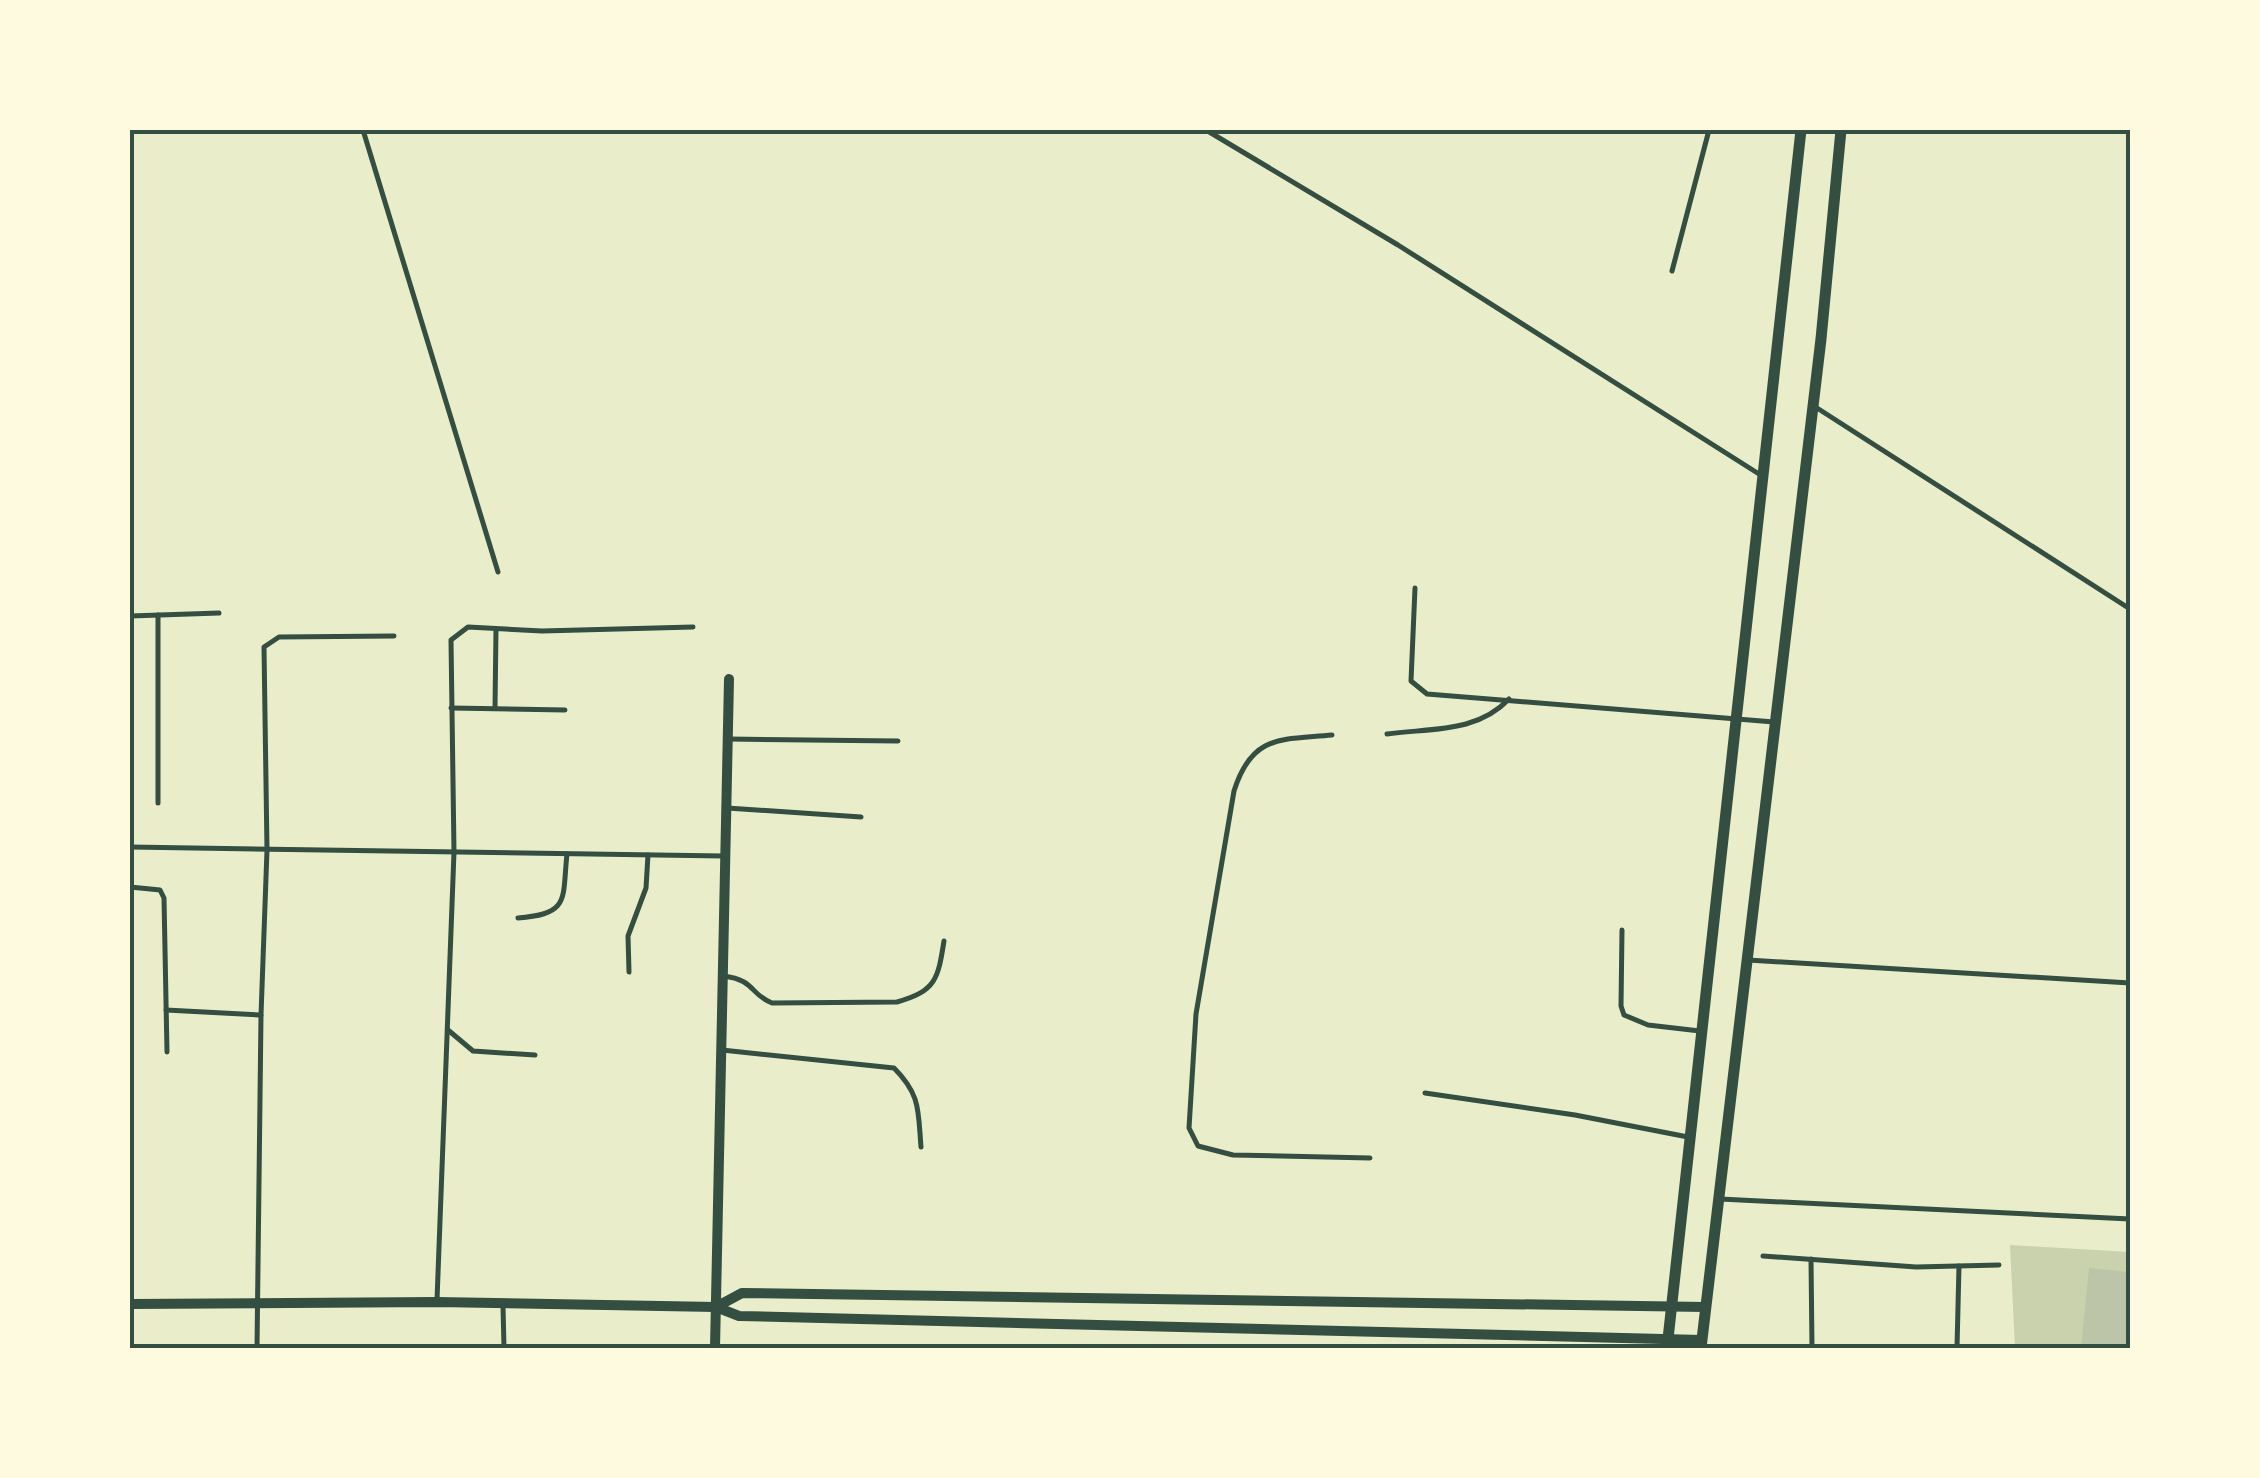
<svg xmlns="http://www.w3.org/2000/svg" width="2260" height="1478" font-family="Roboto,sans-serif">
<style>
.green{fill:#cad2ad}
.building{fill:#bcc5a7}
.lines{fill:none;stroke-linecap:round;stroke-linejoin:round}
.service{stroke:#344e41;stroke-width:5}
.minor{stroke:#344e41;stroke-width:10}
.tertiary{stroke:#344e41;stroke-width:11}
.neatline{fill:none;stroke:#344e41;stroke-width:4}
</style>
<rect width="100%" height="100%" fill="#e9edc9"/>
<polygon class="green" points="2010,1245 2130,1252 2130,1348 2015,1348"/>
<polygon class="building" points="2089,1268 2130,1272 2130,1348 2081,1348"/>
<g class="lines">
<g class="service">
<polyline points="363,130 498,572"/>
<polyline points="1206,130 1398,245 1759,474"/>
<polyline points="1672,271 1709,130"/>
<polyline points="1817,408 2130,609"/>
<polyline points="1415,588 1411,681 1427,694 1774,722"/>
<polyline points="130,616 219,613"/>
<polyline points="451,708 565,710"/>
<polyline points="495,708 496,629"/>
<path d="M 1387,734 C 1431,728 1477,733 1509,699"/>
<path d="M 1332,735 C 1281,740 1252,734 1234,791 L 1196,1014 L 1189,1128 L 1198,1146 L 1233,1155 L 1370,1158"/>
<polyline points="728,739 898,741"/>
<polyline points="158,803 158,615"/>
<polyline points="727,808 861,817"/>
<polyline points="130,847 723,856"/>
<polyline points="130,887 160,890 164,898 167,1052"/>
<path d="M 518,918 C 571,914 562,899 567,854"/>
<polyline points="1622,930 1621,1006 1624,1015 1648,1025 1700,1031"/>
<polyline points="1748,960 2130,983"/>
<polyline points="629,972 628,936 646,888 648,855"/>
<path d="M 723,976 C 756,980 749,994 772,1003 L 897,1002 C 936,991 938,979 944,941"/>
<polyline points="166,1010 261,1015"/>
<polyline points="448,1030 473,1051 535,1055"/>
<path d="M 722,1050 L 894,1068 C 921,1095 918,1111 921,1147"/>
<polyline points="1425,1093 1575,1115 1688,1137"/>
<polyline points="1720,1199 2130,1219"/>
<polyline points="1763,1256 1916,1267 1999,1265"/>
<polyline points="1811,1259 1812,1348"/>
<polyline points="437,1300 454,852 451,640 468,627 542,631 693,627"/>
<polyline points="503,1306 504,1348"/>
<polyline points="257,1348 261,1015 267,850 264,647 279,637 394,636"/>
<polyline points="1957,1348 1959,1266"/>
</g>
<g class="minor">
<polyline points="130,1304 437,1302 716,1307 739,1316 1702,1340"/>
<polyline points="716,1307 742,1293 1705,1307"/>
<polyline points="715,1348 729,679"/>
</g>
<g class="tertiary">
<polyline points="1667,1348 1801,130"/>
<polyline points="1701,1348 1821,339 1841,130"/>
</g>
</g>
<rect width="2260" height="1478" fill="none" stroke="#fefae0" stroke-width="265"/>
<rect x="132" y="132" width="1996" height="1214" class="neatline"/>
</svg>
